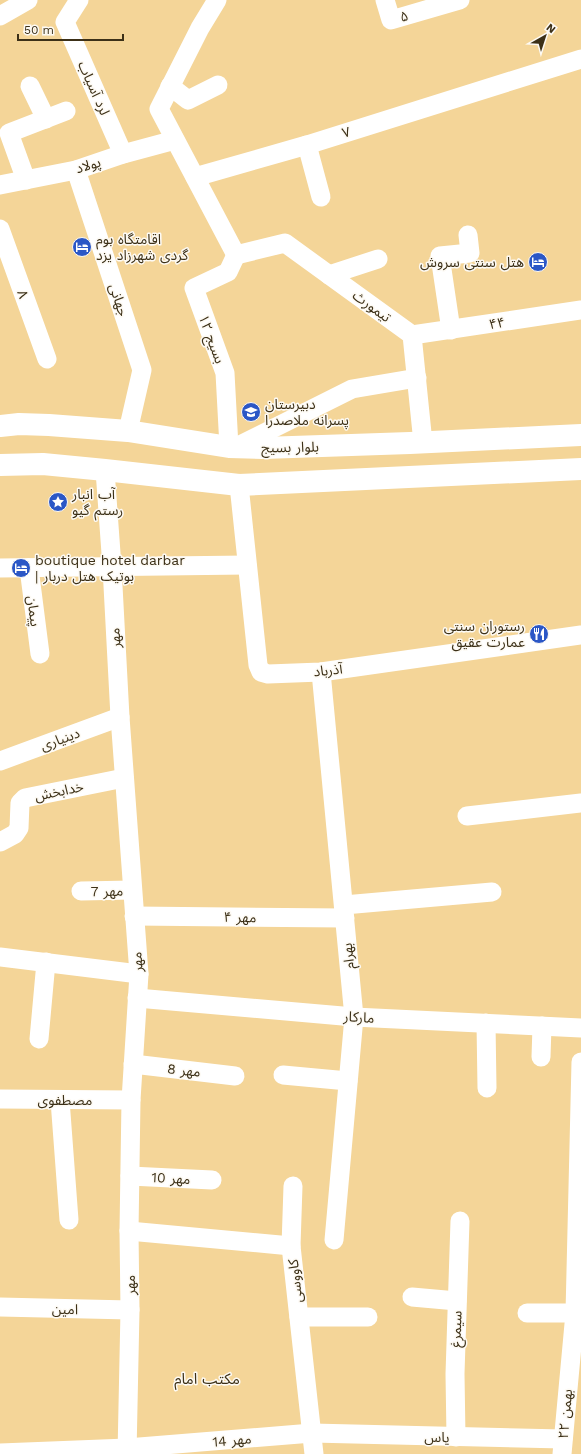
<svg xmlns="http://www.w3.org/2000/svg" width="581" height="1454" font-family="'Work Sans','Noto Sans Arabic',sans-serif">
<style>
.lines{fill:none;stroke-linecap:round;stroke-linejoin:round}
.minor{stroke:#fff;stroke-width:19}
.major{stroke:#fff;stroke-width:22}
.labels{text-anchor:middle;stroke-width:3;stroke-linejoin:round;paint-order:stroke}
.street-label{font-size:14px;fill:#3c3017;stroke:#fdfaf4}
.poi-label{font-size:14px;fill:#3c3017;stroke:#fdfaf4;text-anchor:start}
.neighbourhood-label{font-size:15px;fill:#3c3017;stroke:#fdfaf4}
</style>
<rect width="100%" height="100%" fill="#f4d598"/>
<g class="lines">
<g class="minor">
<polyline points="79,0 65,22 123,154"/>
<polyline points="217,0 200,28 159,109 236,255"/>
<polyline points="385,0 391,20 460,0"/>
<polyline points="0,16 28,0"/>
<polyline points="30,86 46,119"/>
<polyline points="170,86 188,100 218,85"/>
<polyline points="307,145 321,197"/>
<polyline points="76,170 142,370 128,431"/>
<polyline points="195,177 307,145 581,59"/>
<polyline points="26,180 9,133 66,111"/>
<polyline points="0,185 76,170 123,154 175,140"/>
<polyline points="0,229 47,359"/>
<polyline points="236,255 285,243 412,335 423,443"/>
<polyline points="329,275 378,259"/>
<polyline points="451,330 440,256 470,253 468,235"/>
<polyline points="412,335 581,310"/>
<polyline points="229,447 225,373 194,288 228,272 236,255"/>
<polyline points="236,447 352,389 417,378"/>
<polyline points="105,470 112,567 120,717 139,974 131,1100 129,1231 130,1310 127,1454"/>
<polyline points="239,485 258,665 261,672 268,674 321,672 581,635"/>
<polyline points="0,568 247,565"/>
<polyline points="29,568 40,654"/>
<polyline points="321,672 354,1017 334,1240"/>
<polyline points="0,761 120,717"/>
<polyline points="467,816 581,803"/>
<polyline points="0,842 15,834 19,828 20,803 25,798 124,778"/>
<polyline points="81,891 132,890"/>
<polyline points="344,905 492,892"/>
<polyline points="134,916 345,918"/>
<polyline points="0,957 139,974"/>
<polyline points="137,998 354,1017 581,1028"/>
<polyline points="486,1023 487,1088"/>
<polyline points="39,1039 46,962"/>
<polyline points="541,1057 542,1026"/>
<polyline points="133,1064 235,1076"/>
<polyline points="283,1075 348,1081"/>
<polyline points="0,1099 131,1100"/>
<polyline points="60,1100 69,1220"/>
<polyline points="130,1176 212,1180"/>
<polyline points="293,1186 291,1246 314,1454"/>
<polyline points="129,1231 291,1246"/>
<polyline points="412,1297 457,1301"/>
<polyline points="0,1307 130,1310"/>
<polyline points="527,1313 575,1313"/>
<polyline points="299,1317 368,1317"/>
<polyline points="456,1437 455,1374 460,1221"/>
<polyline points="0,1453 127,1448 312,1433 563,1439"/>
<polyline points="562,1454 575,1313 581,1062"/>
</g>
<g class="major">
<polyline points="0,426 19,424 49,425 128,431 229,447 263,448 410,443 581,435"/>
<polyline points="0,465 43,464 105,470 239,485 581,469"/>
</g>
</g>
<defs>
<symbol id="hotel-disc" viewBox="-11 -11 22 22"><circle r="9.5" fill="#2b57c6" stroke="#fdfaf4"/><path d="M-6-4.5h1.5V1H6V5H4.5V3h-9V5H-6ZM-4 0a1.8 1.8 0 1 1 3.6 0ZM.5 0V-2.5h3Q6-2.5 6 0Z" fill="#fff"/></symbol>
<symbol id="school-disc" viewBox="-11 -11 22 22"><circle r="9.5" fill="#2b57c6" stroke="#fdfaf4"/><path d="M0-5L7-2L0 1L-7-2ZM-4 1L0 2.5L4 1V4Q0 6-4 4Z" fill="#fff"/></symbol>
<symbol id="sight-disc" viewBox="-11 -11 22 22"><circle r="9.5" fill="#2b57c6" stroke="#fdfaf4"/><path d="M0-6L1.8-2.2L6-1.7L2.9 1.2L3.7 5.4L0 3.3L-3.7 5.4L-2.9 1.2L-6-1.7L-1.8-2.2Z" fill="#fff"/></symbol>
<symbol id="restaurant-disc" viewBox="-11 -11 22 22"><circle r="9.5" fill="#2b57c6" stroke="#fdfaf4"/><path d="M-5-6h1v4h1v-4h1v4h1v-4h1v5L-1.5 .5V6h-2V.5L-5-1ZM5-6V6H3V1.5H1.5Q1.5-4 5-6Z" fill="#fff"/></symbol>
</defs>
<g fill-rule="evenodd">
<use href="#hotel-disc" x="71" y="236" width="22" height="22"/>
<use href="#hotel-disc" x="527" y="251" width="22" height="22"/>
<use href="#school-disc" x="240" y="401" width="22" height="22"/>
<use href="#sight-disc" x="47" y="491" width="22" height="22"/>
<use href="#hotel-disc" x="10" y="557" width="22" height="22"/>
<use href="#restaurant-disc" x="528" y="623" width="22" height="22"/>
</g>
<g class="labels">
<g class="street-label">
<text transform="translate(404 16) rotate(-16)" y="5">۵</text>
<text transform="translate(94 88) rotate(66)" y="5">لرد آسیاب</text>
<text transform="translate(346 132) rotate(-17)" y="5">۷</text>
<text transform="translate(88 165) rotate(-17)" y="5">پولاد</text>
<text transform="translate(23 294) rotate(70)" y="5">۸</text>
<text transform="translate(119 300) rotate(72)" y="5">جهانی</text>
<text transform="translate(372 306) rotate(36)" y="5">تیمورث</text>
<text transform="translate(497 323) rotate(-9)" y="5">۴۴</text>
<text transform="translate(212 339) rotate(70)" y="5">بسیج ۱۲</text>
<text transform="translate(290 447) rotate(-1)" y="5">بلوار بسیج</text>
<text transform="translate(34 611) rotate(83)" y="5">پیمان</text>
<text transform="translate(115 638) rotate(-93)" y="5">مهر</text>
<text transform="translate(328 670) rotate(-6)" y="5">آذرباد</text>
<text transform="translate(60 739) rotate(-20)" y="5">دینیاری</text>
<text transform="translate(59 791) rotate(-12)" y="5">خدابخش</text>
<text transform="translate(107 891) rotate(-1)" y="5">مهر 7</text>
<text transform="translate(240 917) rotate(1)" y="5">مهر ۴</text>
<text transform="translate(348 956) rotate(-96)" y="5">بهرام</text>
<text transform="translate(137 962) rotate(-93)" y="5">مهر</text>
<text transform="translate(359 1017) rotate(4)" y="5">مارکار</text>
<text transform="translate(184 1070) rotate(6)" y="5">مهر 8</text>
<text x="65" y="1105">مصطفوی</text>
<text transform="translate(171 1178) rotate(3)" y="5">مهر 10</text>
<text transform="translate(295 1281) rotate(-96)" y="5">کاووسی</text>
<text transform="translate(130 1285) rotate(-91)" y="5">مهر</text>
<text transform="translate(65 1309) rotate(1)" y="5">امین</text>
<text transform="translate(456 1329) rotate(-88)" y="5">سیمرغ</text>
<text transform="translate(565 1414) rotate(-85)" y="5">۲۲ بهمن</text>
<text transform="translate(437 1437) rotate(1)" y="5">یاس</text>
<text transform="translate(232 1440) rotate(-5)" y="5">مهر 14</text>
</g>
<g class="poi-label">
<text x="96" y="244">اقامتگاه بوم<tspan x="96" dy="16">گردی شهرزاد یزد</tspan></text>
<text x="524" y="267" text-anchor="end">هتل سنتی سروش</text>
<text x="265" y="409">دبیرستان<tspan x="265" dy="16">پسرانه ملاصدرا</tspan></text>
<text x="72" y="499">آب انبار<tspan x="72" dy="16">رستم گیو</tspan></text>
<text x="35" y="565">boutique hotel darbar<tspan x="35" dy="16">| بوتیک هتل دربار</tspan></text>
<text x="525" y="631" text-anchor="end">رستوران سنتی<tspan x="525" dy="16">عمارت عقیق</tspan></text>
</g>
<g class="neighbourhood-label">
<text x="207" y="1384">مکتب امام</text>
</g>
</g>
<g transform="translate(545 36) rotate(39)" stroke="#fdfaf4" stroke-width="3" paint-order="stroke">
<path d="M0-3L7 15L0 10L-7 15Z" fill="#3c3017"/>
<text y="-6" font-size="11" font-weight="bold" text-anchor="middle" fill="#3c3017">N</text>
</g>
<path d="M18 34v6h105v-6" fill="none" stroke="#3c3017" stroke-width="2"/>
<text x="24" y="34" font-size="12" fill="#3c3017" stroke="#fdfaf4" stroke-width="3" paint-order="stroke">50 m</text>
</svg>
